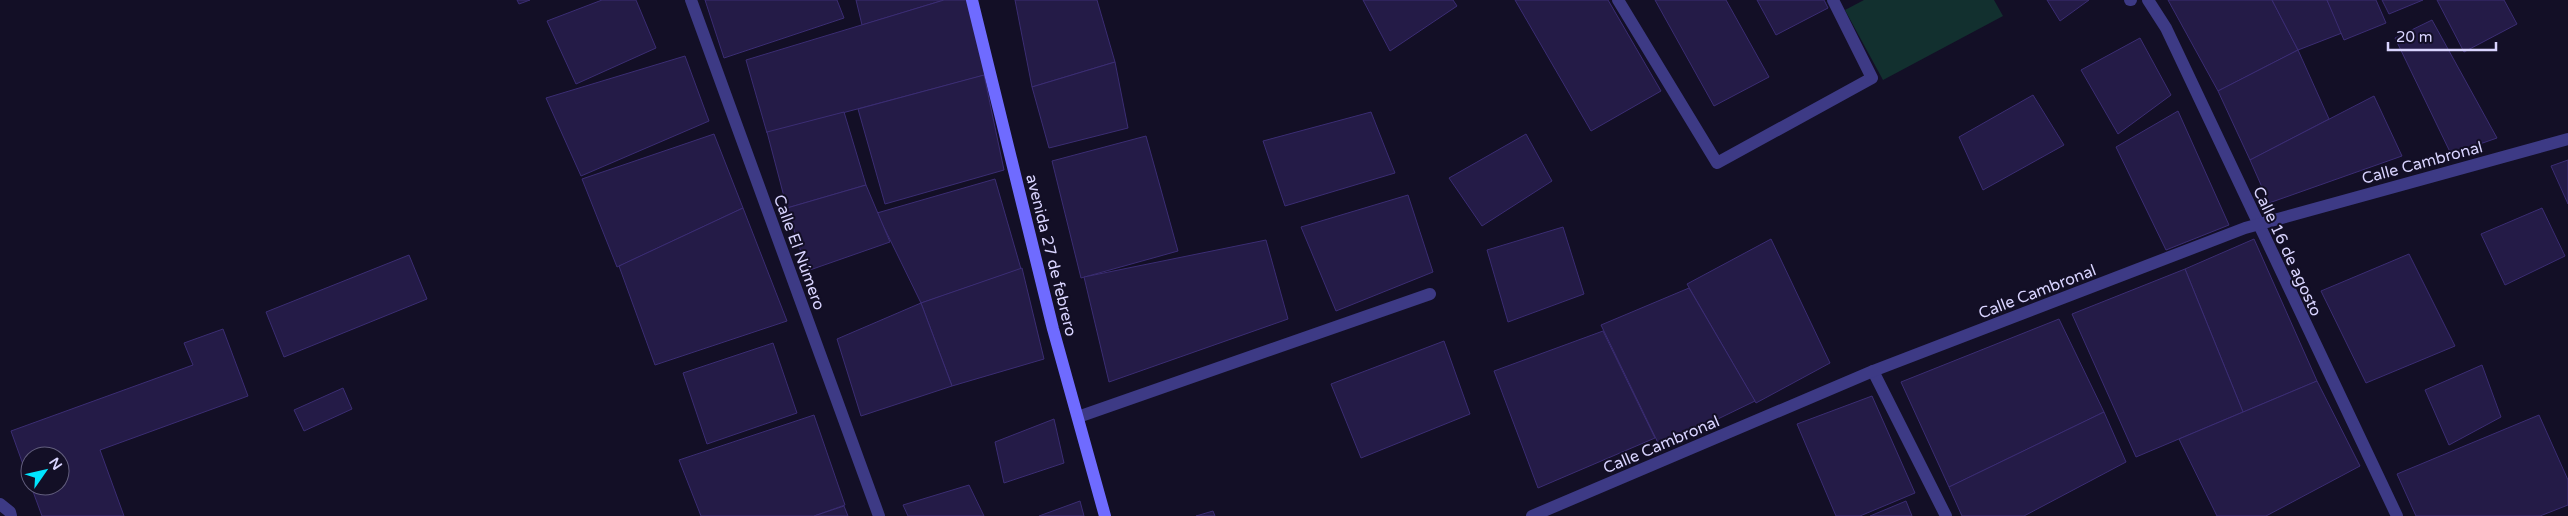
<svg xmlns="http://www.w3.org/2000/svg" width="2568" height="516" font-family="'Varela Round',sans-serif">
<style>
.green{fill:#12302f}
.building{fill:#241b47;stroke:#3b2d73}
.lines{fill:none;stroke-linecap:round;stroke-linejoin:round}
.service{stroke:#3d3a85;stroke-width:12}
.pedestrian{stroke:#3d3a85;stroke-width:12}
.minor{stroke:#3d3a85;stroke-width:12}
.secondary{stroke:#6f6bff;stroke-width:12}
.labels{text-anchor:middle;stroke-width:4;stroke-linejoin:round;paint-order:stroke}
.street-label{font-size:16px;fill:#d9d4ff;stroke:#130f26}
</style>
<rect width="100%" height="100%" fill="#130f26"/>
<polygon class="green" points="1864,0 1994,0 2003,16 1883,80 1845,10"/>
<g class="building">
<polygon points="517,0 530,0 519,4"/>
<polygon points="602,0 636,0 656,48 576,84 547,21"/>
<polygon points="705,0 837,0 844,18 724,58"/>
<polygon points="856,0 944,0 862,25"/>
<polygon points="944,0 969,0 985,75 767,133 746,60"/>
<polygon points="1015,0 1097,0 1115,62 1032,87"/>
<polygon points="1363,0 1453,0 1457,6 1390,51"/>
<polygon points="1515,0 1608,0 1661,91 1591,131"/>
<polygon points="1655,0 1726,0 1769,77 1714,106"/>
<polygon points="1757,0 1824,0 1828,8 1776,35"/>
<polygon points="2047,0 2089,0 2060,21"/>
<polygon points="2168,0 2272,0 2298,50 2218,91"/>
<polygon points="2272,0 2327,0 2342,33 2298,50"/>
<polygon points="2327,0 2376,0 2386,23 2344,40"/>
<polygon points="2382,0 2423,0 2389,14"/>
<polygon points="2437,0 2504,0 2517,24 2464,52"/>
<polygon points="2432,20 2497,138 2451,154 2395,38"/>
<polygon points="2140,38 2171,95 2118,134 2081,70"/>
<polygon points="2298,50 2329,119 2250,160 2218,91"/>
<polygon points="685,56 709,121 581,176 546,98"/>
<polygon points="1115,62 1128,128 1049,148 1032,87"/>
<polygon points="984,75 1004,170 885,204 858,109"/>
<polygon points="2033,95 2064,145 1983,190 1959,137"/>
<polygon points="2374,96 2402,156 2269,203 2250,160"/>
<polygon points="2178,111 2229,225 2166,250 2116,147"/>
<polygon points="844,112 866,185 787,208 767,132"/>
<polygon points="1371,112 1395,173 1285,206 1263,141"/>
<polygon points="714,134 743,208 617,267 582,179"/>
<polygon points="1526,134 1552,181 1482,226 1449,178"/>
<polygon points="1146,136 1178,251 1081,278 1052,161"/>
<polygon points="2568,160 2568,204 2551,166"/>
<polygon points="995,179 1021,269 921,303 877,213"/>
<polygon points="866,185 890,242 807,271 787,208"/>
<polygon points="1408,195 1433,272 1336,311 1301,227"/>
<polygon points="743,208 787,321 655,365 619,266"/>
<polygon points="2542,208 2565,256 2505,285 2481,234"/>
<polygon points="1563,227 1584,294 1508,322 1487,250"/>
<polygon points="1771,239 1830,363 1756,403 1687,284"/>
<polygon points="2254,239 2317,381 2243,412 2185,269"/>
<polygon points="1266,240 1288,319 1109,382 1084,277"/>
<polygon points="2409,254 2455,346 2366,383 2321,291"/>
<polygon points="409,255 427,299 284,357 266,312"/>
<polygon points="1022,268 1044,359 952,386 921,303"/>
<polygon points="2185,269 2243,412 2136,457 2072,314"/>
<polygon points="1689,288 1755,401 1660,447 1601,325"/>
<polygon points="921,303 952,386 861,416 837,339"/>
<polygon points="2059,319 2104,412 1949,487 1901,382"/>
<polygon points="223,329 248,396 100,450 124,516 42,516 31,486 60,486 60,456 30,456 30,484 11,431 193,365 184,343"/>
<polygon points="1603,331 1655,438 1538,488 1494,371"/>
<polygon points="1444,341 1470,414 1361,458 1331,384"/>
<polygon points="773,343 797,413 707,444 683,373"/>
<polygon points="2482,365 2501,417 2449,445 2425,390"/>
<polygon points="2317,381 2360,466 2266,516 2217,516 2179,439"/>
<polygon points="343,388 352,409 304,431 294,410"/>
<polygon points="1872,396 1915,493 1860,516 1836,516 1797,424"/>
<polygon points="2104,412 2126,462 2024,516 1962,516 1949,487"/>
<polygon points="814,415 845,505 814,516 701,516 679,460"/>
<polygon points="2539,415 2568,480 2568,505 2540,516 2416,516 2397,474"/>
<polygon points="1054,419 1064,463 1004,483 995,442"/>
<polygon points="969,485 984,516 908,516 903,505"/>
<polygon points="1080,501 1084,516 1039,516"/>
<polygon points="1906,501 1912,516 1870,516"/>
<polygon points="844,506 848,516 814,516"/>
<polygon points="1213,511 1215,516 1196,516"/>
</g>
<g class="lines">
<polyline class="service" points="1618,0 1717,163 1872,78 1833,0"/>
<polyline class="pedestrian" points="1873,371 1946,516"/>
<g class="minor">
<polyline points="691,0 879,516"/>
<polyline points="2130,0 2131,0"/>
<polyline points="2148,0 2166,28 2397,516"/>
<polyline points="1078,417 1430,294"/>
<polyline points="0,504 10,512 11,516"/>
<polyline points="1532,516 1873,371 2245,228 2568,139"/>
</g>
<polyline class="secondary" points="972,0 1053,329 1105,516"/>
</g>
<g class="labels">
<g class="street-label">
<text transform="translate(2422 162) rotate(-15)" y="6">Calle Cambronal</text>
<text transform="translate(2288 251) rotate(65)" y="6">Calle 16 de agosto</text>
<text transform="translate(800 252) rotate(70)" y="6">Calle El Número</text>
<text transform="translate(1052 255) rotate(76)" y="6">avenida 27 de febrero</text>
<text transform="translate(2037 291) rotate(-21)" y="6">Calle Cambronal</text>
<text transform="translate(1661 444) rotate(-23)" y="6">Calle Cambronal</text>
</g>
</g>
<g transform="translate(45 471) rotate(56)"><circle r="24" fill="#130f26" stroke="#625e7d"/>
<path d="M0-4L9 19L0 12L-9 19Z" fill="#00e5ff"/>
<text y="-8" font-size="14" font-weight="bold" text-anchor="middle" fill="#d9d4ff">N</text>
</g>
<path d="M2388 42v8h108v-8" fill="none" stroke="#d9d4ff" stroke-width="2.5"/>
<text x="2396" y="42" font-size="15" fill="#d9d4ff" stroke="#130f26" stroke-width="4" paint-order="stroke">20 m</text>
</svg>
